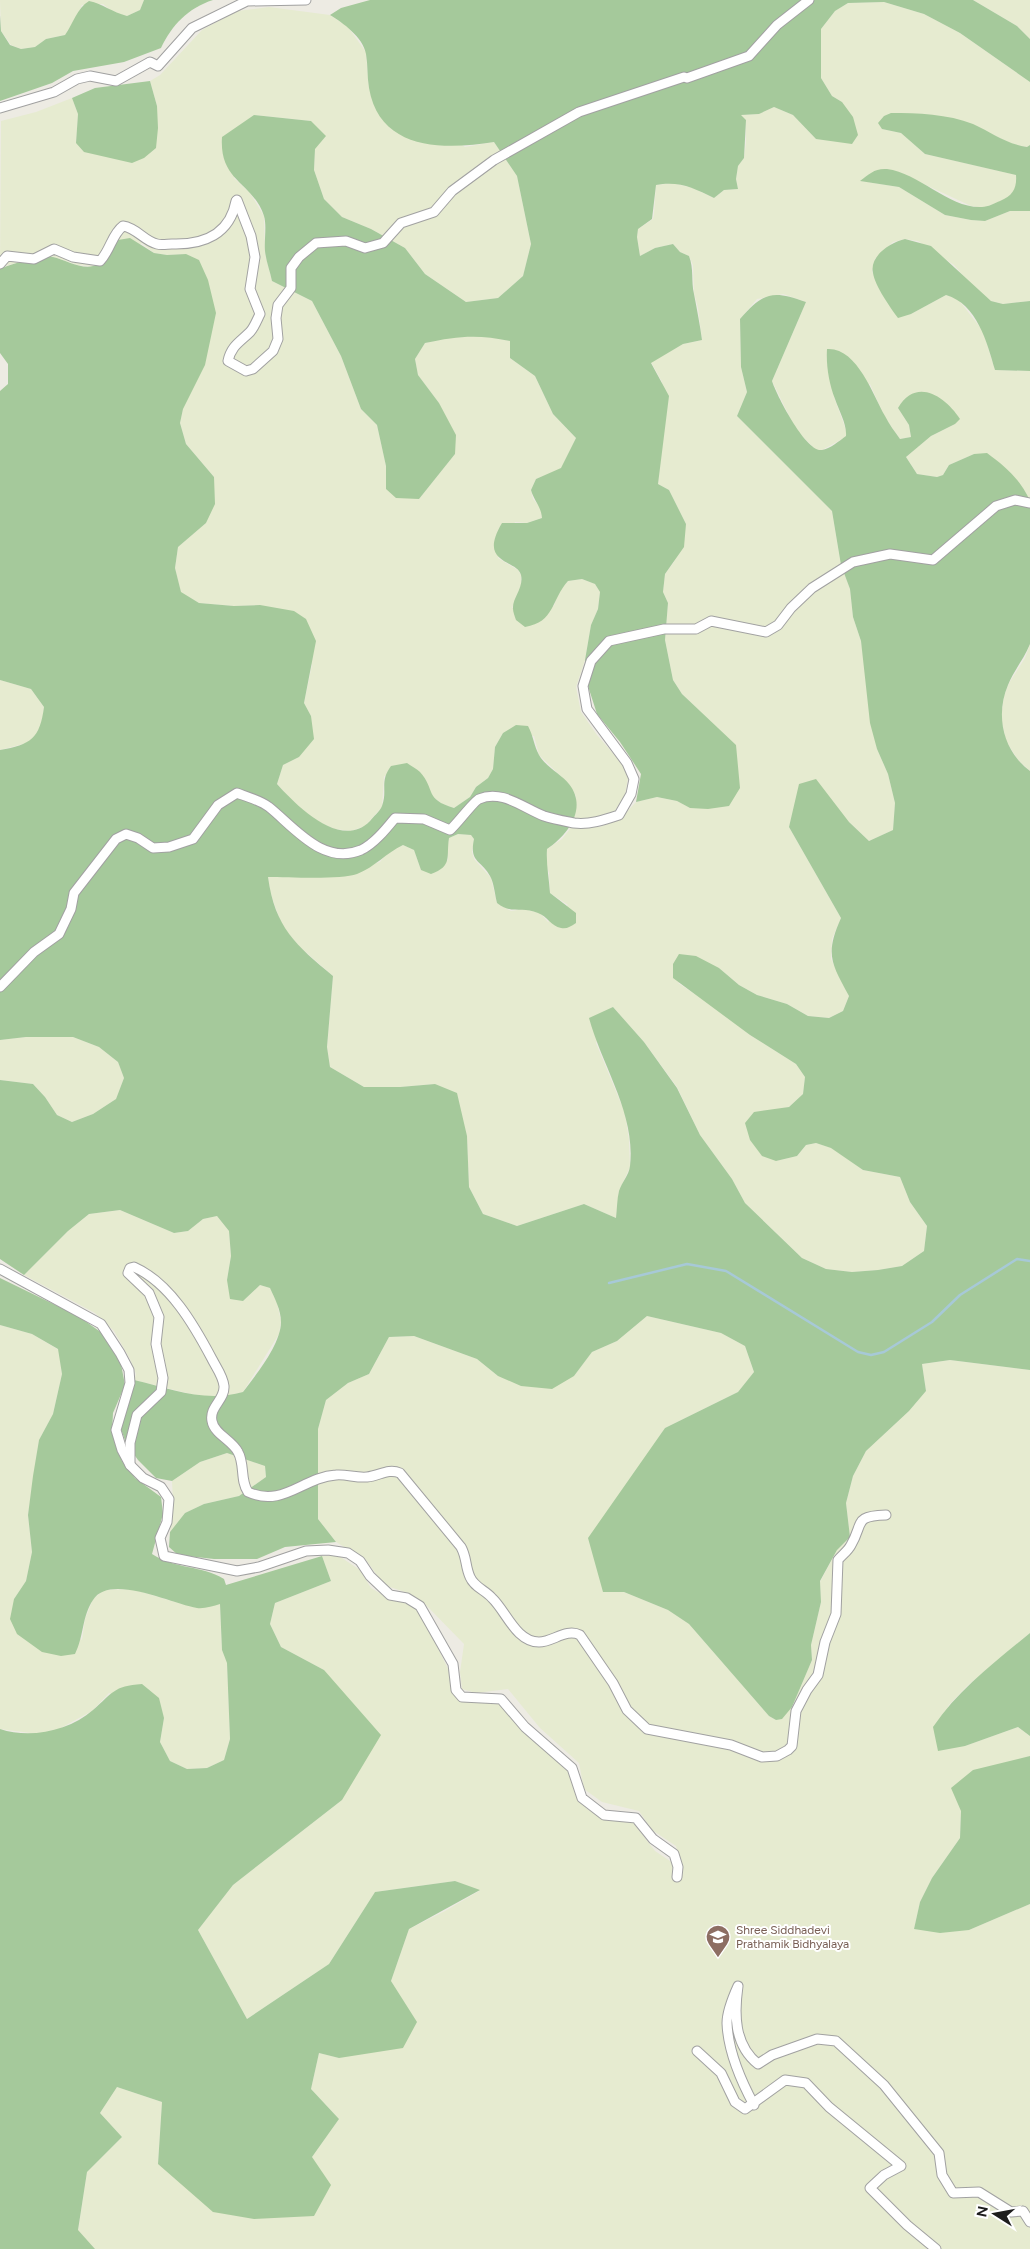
<svg xmlns="http://www.w3.org/2000/svg" width="1030" height="2249" font-family="Figtree,sans-serif">
<style>
.farmland{fill:#e6ebd0}
.forest{fill:#a5c99b}
.lines{fill:none;stroke-linecap:round;stroke-linejoin:round}
.stream{stroke:#a7c9d7;stroke-width:2.5}
.minor-casing{stroke:#a1a1a1;stroke-width:11}
.minor{stroke:#fff;stroke-width:9}
.labels{text-anchor:middle;stroke-width:4;stroke-linejoin:round;paint-order:stroke}
.education-label{font-size:12px;fill:#785e54;stroke:#fff;text-anchor:start}
</style>
<rect width="100%" height="100%" fill="#edebe3"/>
<g class="farmland">
<polygon points="0,0 144,0 140,10 127,16 114,13 103,4 82,5 73,25 65,35 46,39 35,47 21,49 11,45 1,31"/>
<polygon points="973,0 1030,0 1030,39 1017,26"/>
<polygon points="884,2 924,14 960,33 1030,82 1030,145 1027,147 1014,145 971,124 882,129 901,133 925,154 1017,175 1016,188 1008,198 984,208 971,206 898,172 861,181 899,187 945,215 971,220 985,221 1010,211 1030,211 1030,301 1003,304 991,301 972,286 954,265 918,241 905,239 893,242 875,259 872,272 911,314 946,295 958,299 983,331 995,370 1030,371 1030,501 974,454 949,465 943,475 937,477 917,474 906,457 931,436 955,424 898,408 909,425 911,437 900,439 884,416 870,384 834,397 846,430 846,437 822,450 816,450 796,430 772,381 806,302 783,294 757,299 740,319 741,367 747,392 737,416 832,511 841,565 850,589 853,617 861,641 877,749 888,774 895,803 893,830 869,841 849,822 795,806 789,827 841,918 832,939 831,959 849,996 843,1011 829,1018 808,1016 787,1004 757,995 739,985 719,968 678,983 713,1006 750,1035 796,1064 805,1077 803,1094 789,1107 772,1111 776,1161 797,1156 806,1145 816,1143 832,1148 863,1170 900,1177 910,1202 927,1226 924,1251 902,1266 878,1270 852,1272 826,1269 802,1258 745,1203 732,1179 700,1135 677,1087 644,1042 613,1007 596,1043 625,1113 629,1140 630,1167 619,1191 616,1218 584,1204 517,1226 483,1214 469,1187 467,1136 435,1084 400,1087 364,1087 330,1067 327,1047 333,976 300,947 282,926 270,892 268,877 326,877 380,862 388,852 403,845 414,850 421,870 448,860 447,850 449,838 458,834 471,835 474,839 472,852 474,859 491,878 497,903 511,911 524,909 540,913 548,922 568,905 550,893 549,873 546,864 547,849 562,839 573,825 600,827 621,818 636,802 657,797 677,801 690,808 736,746 682,694 673,680 665,640 668,603 663,592 665,574 674,562 686,524 669,490 658,484 661,444 662,382 651,362 683,344 702,340 698,308 694,293 693,265 689,256 680,252 673,244 655,248 640,256 637,237 638,229 653,219 654,214 656,185 673,183 693,188 714,198 724,190 738,189 736,179 738,166 744,158 746,143 746,120 740,115 759,114 774,107 793,115 816,139 842,102 832,96 821,78 821,29 835,11 848,3"/>
<polygon points="269,7 330,15 348,27 366,52 369,89 465,147 494,142 517,176 531,244 523,276 498,298 466,302 425,274 405,248 371,229 342,217 324,199 314,170 315,149 311,121 254,115 234,178 250,193 264,216 265,253 272,281 312,301 341,356 361,409 377,425 386,466 386,489 419,499 455,454 439,403 418,375 415,359 425,343 457,336 486,336 510,341 510,358 535,376 553,414 576,438 561,469 536,479 531,490 533,499 541,508 542,518 527,523 515,522 498,558 518,570 521,575 521,586 512,608 554,606 558,592 568,581 582,579 595,584 600,592 598,609 591,625 585,660 576,687 581,712 597,735 623,765 628,778 625,795 614,812 595,819 574,819 576,796 569,784 539,755 534,736 503,733 495,747 493,769 488,778 476,787 470,797 454,808 442,804 432,796 420,772 384,776 382,807 365,826 351,831 335,829 316,821 294,803 277,784 283,765 299,757 311,716 304,703 312,665 260,605 234,606 199,603 181,593 175,568 178,547 206,523 214,477 186,444 180,423 183,409 186,254 167,255 154,253 142,243 92,266 78,265 51,256 8,265 0,269 1,121 36,112 72,98 78,114 76,143 157,106 150,81 160,75 202,30 237,11"/>
<polygon points="1030,644 1030,771 1018,760 1006,741 1001,717 1004,696 1009,683 1025,658"/>
<polygon points="0,680 31,689 44,707 42,727 31,742 0,750"/>
<polygon points="26,1037 73,1037 99,1047 118,1062 124,1078 116,1099 93,1114 72,1122 57,1115 45,1097 33,1084 0,1080 0,1040"/>
<polygon points="120,1210 174,1233 188,1231 203,1219 217,1216 229,1231 231,1256 227,1280 243,1301 260,1285 270,1288 277,1303 281,1321 279,1334 243,1392 225,1397 199,1396 134,1380 136,1374 130,1359 114,1331 95,1313 24,1275 68,1231 89,1214"/>
<polygon points="647,1316 721,1333 745,1346 754,1372 738,1392 665,1428 636,1473 603,1592 624,1592 668,1610 689,1624 769,1716 776,1720 792,1707 812,1660 811,1645 821,1602 820,1582 837,1550 850,1537 846,1503 853,1476 866,1451 909,1411 926,1391 922,1364 950,1360 1030,1370 1030,1633 967,1686 948,1706 965,1746 1018,1727 1030,1736 1030,1756 1023,1759 961,1810 960,1838 932,1878 920,1902 914,1929 969,1930 1030,1904 1030,2249 95,2249 78,2231 87,2172 122,2137 100,2113 117,2087 162,2102 158,2164 312,2157 339,2119 311,2089 319,2053 339,2058 416,2022 391,1981 409,1929 445,1911 479,1891 455,1881 375,1892 329,1964 247,2019 198,1930 233,1885 342,1800 324,1670 281,1647 270,1624 275,1603 331,1581 322,1556 339,1556 360,1570 371,1588 388,1598 412,1605 424,1619 449,1671 455,1695 464,1702 499,1703 569,1771 576,1796 587,1809 601,1816 631,1820 655,1851 673,1863 677,1882 683,1874 676,1846 652,1830 639,1811 602,1802 584,1789 579,1763 540,1728 508,1689 476,1693 462,1689 460,1672 464,1644 425,1604 405,1592 384,1585 366,1560 336,1542 318,1519 318,1429 326,1400 348,1383 369,1374 389,1337 414,1336 477,1359 498,1376 574,1376 592,1352 617,1341"/>
<polygon points="0,1325 32,1334 59,1350 62,1374 53,1414 39,1440 28,1515 32,1552 26,1581 14,1599 82,1640 85,1619 93,1599 104,1590 132,1589 175,1602 220,1604 222,1650 227,1662 230,1739 224,1760 207,1768 187,1769 170,1761 160,1742 164,1718 109,1693 92,1711 59,1729 38,1734 0,1729"/>
<polygon points="227,1453 265,1466 266,1477 239,1496 204,1504 185,1513 170,1532 173,1502 172,1481 200,1462"/>
</g>
<g class="forest">
<path d="M 144,0 L 213,0 C 188,8 172,25 161,48 L 124,62 L 73,71 L 52,83 L 0,101 L 0,15 L 1,31 L 10,45 L 21,49 L 35,47 L 46,39 L 65,35 C 73,24 77,8 89,1 C 103,4 112,12 127,16 L 140,10 Z"/>
<path d="M 370,0 L 973,0 L 1017,26 L 1030,39 L 1030,82 L 960,33 L 924,14 L 884,2 L 848,3 L 835,11 L 821,29 L 821,78 L 832,96 L 842,102 L 853,117 L 858,135 L 852,144 L 816,139 L 793,115 L 774,107 L 759,114 L 741,115 L 746,120 L 744,158 L 738,166 L 736,179 L 738,189 L 724,190 L 714,198 C 693,188 680,181 656,185 L 652,219 L 638,229 L 637,237 L 640,256 L 655,248 L 673,244 L 680,252 L 689,256 C 694,269 691,281 694,294 C 697,310 700,325 702,340 L 683,344 L 651,363 L 669,396 L 658,484 L 669,490 L 686,524 L 684,547 L 665,574 L 663,592 L 668,603 L 665,640 L 673,680 L 682,694 L 736,745 L 740,788 L 729,806 L 708,809 L 690,808 L 677,801 L 657,797 L 636,802 L 641,774 L 620,742 L 597,714 L 588,686 L 585,660 L 591,625 L 598,609 L 600,592 L 595,584 L 582,579 L 568,581 C 551,600 555,622 525,627 L 516,620 C 515,617 513,612 513,609 C 512,598 524,588 521,575 C 517,559 477,565 502,523 L 527,523 L 542,518 C 541,506 534,501 531,490 L 536,479 L 561,468 L 576,438 L 553,414 L 535,376 L 510,358 L 510,341 C 478,334 457,336 425,343 L 415,359 L 418,375 L 439,403 L 456,435 L 455,454 L 419,499 L 396,498 L 386,489 L 386,466 L 377,425 L 361,409 L 341,356 L 312,301 L 272,281 C 270,271 266,261 265,251 C 264,240 267,226 264,216 C 253,182 219,182 222,137 L 254,115 L 311,121 L 326,136 L 315,149 L 314,170 L 324,199 L 342,217 L 371,229 L 405,248 L 425,274 L 466,302 L 498,298 L 523,276 L 531,244 L 517,176 L 494,142 C 444,150 380,151 369,88 C 367,77 368,65 366,54 C 363,37 343,23 330,15 L 341,8 Z"/>
<polygon points="150,81 157,106 158,128 156,148 144,158 132,163 84,152 76,143 78,114 72,98 95,88"/>
<path d="M 891,113 C 917,113 948,114 973,124 C 991,132 1006,144 1027,147 L 1030,145 L 1030,211 L 1010,211 L 985,221 L 971,220 L 945,215 L 899,187 L 860,181 C 869,174 875,168 887,169 C 919,173 950,209 982,207 C 988,207 995,203 1000,201 C 1013,196 1017,188 1016,175 L 925,154 L 901,133 L 882,129 L 878,123 L 884,116 Z"/>
<path d="M 130,238 L 154,253 L 167,255 L 186,254 L 199,260 L 208,280 L 216,313 L 205,365 L 183,409 L 180,423 L 186,444 L 214,477 L 215,504 L 206,523 L 178,547 L 175,568 L 181,592 L 199,603 L 234,606 L 260,605 L 294,611 L 306,619 L 316,641 L 304,703 L 311,716 L 314,739 L 299,757 L 283,765 L 277,784 C 296,805 341,851 370,821 C 373,817 380,811 382,806 C 388,790 379,782 391,766 L 407,763 C 411,766 417,769 420,772 C 436,790 424,799 454,808 L 470,797 L 476,787 L 488,778 L 493,769 L 495,747 L 503,733 L 516,725 L 528,726 C 533,735 534,746 539,755 C 546,767 561,774 569,784 C 588,808 568,835 547,849 C 546,864 549,878 550,893 L 576,913 L 576,923 C 570,927 567,929 561,928 C 551,926 547,916 538,913 C 522,906 512,915 497,903 C 495,895 494,883 490,876 C 481,859 469,863 474,839 L 471,835 L 458,834 L 449,838 C 446,857 453,866 431,874 L 421,870 L 414,850 L 403,845 C 386,853 375,867 357,874 C 341,880 289,877 268,877 C 275,928 296,945 333,976 L 327,1047 L 330,1067 L 364,1087 L 400,1087 L 435,1084 L 457,1093 L 467,1136 L 469,1187 L 483,1214 L 517,1226 L 584,1204 L 616,1218 C 617,1209 617,1199 619,1191 C 622,1182 629,1175 630,1166 C 636,1114 602,1066 589,1018 L 613,1007 L 644,1042 L 677,1088 L 700,1135 L 732,1179 L 745,1203 L 802,1258 L 826,1269 L 852,1272 L 878,1270 L 902,1266 L 924,1251 L 927,1226 L 910,1202 L 900,1177 L 863,1170 L 831,1148 L 816,1143 L 806,1145 L 797,1156 L 776,1161 L 762,1156 L 750,1140 L 745,1123 L 754,1112 L 789,1107 L 803,1094 L 805,1077 L 796,1064 L 750,1035 L 673,978 L 673,964 L 679,954 L 696,956 L 719,968 L 739,985 L 757,995 L 787,1004 L 808,1016 L 829,1018 L 843,1011 L 849,996 C 831,963 825,954 841,918 L 789,827 L 799,784 L 816,779 L 849,822 L 869,841 L 893,830 L 895,803 L 888,774 L 877,749 L 870,723 L 861,641 L 853,617 L 850,589 L 841,565 L 832,511 L 737,416 L 747,392 L 741,367 L 740,319 C 764,292 772,290 806,302 L 772,381 C 776,394 806,453 822,450 C 830,449 839,441 846,436 C 847,424 839,411 835,399 C 829,383 826,366 827,349 C 857,347 873,395 885,416 C 889,424 895,432 900,439 L 911,437 L 909,425 L 898,408 C 916,377 945,396 960,419 L 955,424 L 931,436 L 906,457 L 917,474 L 937,477 L 943,475 L 949,465 L 974,454 L 987,453 C 1006,467 1020,479 1030,501 L 1030,644 C 1024,659 1014,670 1008,685 C 995,715 1003,751 1030,771 L 1030,1370 L 950,1360 L 922,1364 L 926,1391 L 909,1411 L 866,1451 L 853,1476 L 846,1503 L 850,1537 L 837,1550 L 820,1581 L 821,1602 L 811,1645 L 812,1660 L 792,1707 L 782,1719 L 776,1720 L 769,1716 L 689,1624 L 668,1610 L 624,1592 L 603,1592 L 588,1538 L 665,1428 L 738,1392 L 754,1372 L 745,1346 L 721,1333 L 647,1316 L 617,1341 L 592,1352 L 574,1376 L 552,1389 L 521,1386 L 498,1376 L 477,1359 L 414,1336 L 389,1337 L 369,1374 L 348,1383 L 326,1400 L 318,1429 L 318,1519 L 336,1542 L 285,1547 L 257,1559 L 214,1559 L 178,1555 L 169,1547 L 170,1532 L 185,1513 L 204,1504 L 239,1496 L 266,1477 L 265,1466 L 227,1453 L 200,1462 L 172,1481 L 156,1478 L 138,1460 L 126,1443 L 121,1429 L 134,1380 C 172,1389 205,1403 243,1392 C 256,1375 281,1344 281,1322 C 281,1310 275,1299 270,1288 L 260,1285 L 243,1301 L 230,1299 L 227,1280 L 231,1256 L 229,1231 L 217,1216 L 203,1219 L 188,1231 L 174,1233 L 120,1210 L 89,1214 L 68,1231 L 24,1275 L 0,1259 L 0,1080 L 33,1084 L 45,1097 L 57,1115 L 72,1122 L 93,1114 L 116,1099 L 124,1078 L 118,1062 L 99,1047 L 73,1037 L 26,1037 L 0,1040 L 0,750 C 31,745 40,738 44,707 L 31,689 L 0,680 L 0,391 L 8,384 L 8,364 L 0,353 L 0,269 C 10,264 42,255 53,257 C 66,260 85,272 98,264 C 106,260 112,247 118,240 Z"/>
<path d="M 905,239 L 931,246 L 991,301 L 1003,304 L 1030,301 L 1030,371 L 995,370 C 987,342 977,304 946,295 L 911,314 L 898,318 C 890,307 875,286 873,273 C 869,256 891,242 905,239 Z"/>
<path d="M 0,1278 L 78,1316 L 102,1333 L 121,1364 L 125,1385 L 113,1413 L 112,1433 L 122,1461 L 135,1478 L 161,1497 L 163,1514 L 152,1554 C 174,1569 201,1565 224,1579 L 226,1585 L 322,1556 L 331,1581 L 275,1603 L 270,1624 L 281,1647 L 324,1670 L 381,1735 L 342,1800 L 233,1885 L 198,1930 L 247,2019 L 329,1964 L 375,1892 L 455,1881 L 480,1890 L 409,1929 L 391,1981 L 417,2022 L 403,2048 L 339,2058 L 319,2053 L 311,2089 L 339,2119 L 312,2157 L 331,2185 L 314,2216 L 254,2219 L 213,2212 L 158,2164 L 162,2102 L 117,2087 L 100,2113 L 122,2137 L 87,2172 L 78,2230 L 95,2249 L 0,2249 L 0,1729 C 30,1739 69,1731 93,1710 C 113,1693 113,1686 142,1684 L 159,1698 L 164,1718 L 160,1742 L 170,1761 L 187,1769 L 207,1768 L 224,1760 L 230,1739 L 227,1663 L 222,1650 L 220,1604 C 213,1606 204,1609 197,1608 C 172,1604 110,1573 93,1600 C 82,1616 84,1636 75,1654 L 61,1656 L 42,1652 L 17,1634 L 10,1619 L 14,1599 L 26,1581 L 32,1552 L 28,1515 L 33,1476 L 39,1440 L 53,1414 L 62,1374 L 58,1349 L 32,1334 L 0,1325 Z"/>
<path d="M 1030,1633 L 1030,1736 L 1018,1727 L 965,1746 L 938,1751 L 933,1727 C 959,1689 995,1662 1030,1633 Z"/>
<polygon points="1030,1756 1030,1904 969,1930 940,1933 914,1929 920,1902 932,1878 960,1838 961,1811 951,1788 973,1770"/>
</g>
<g class="lines">
<polyline class="stream" points="609,1283 687,1264 726,1271 858,1352 871,1355 884,1352 932,1322 960,1295 1017,1259 1030,1261"/>
<defs>
<g id="minor">
<polyline points="0,108 54,92 77,79 90,76 116,81 150,62 158,66 192,28 247,1 306,0"/>
<path d="M 237,200 L 251,236 L 255,257 L 250,289 L 260,314 C 257,320 254,328 250,332 C 240,342 231,346 228,361 L 246,371 L 253,369 L 273,351 L 278,339 L 276,318 L 278,305 L 291,288 L 291,268 L 299,257 L 316,243 L 346,241 L 365,248 L 383,243 L 401,223 L 434,212 L 452,191 L 494,160 L 579,112 L 684,77 L 687,78 L 749,56 L 777,25 L 809,0"/>
<path d="M 0,264 L 7,256 L 34,259 L 54,249 L 73,257 L 100,261 C 110,251 112,234 123,226 C 137,228 144,241 157,244 C 161,245 168,244 172,244 C 204,245 230,234 236,201"/>
<path d="M 0,987 L 34,952 L 59,934 L 71,909 L 74,893 L 116,839 L 126,834 L 138,838 L 153,848 L 169,847 L 193,839 L 218,805 L 237,793 C 247,797 260,800 269,807 C 294,827 323,866 361,850 C 374,844 386,829 395,818 L 424,819 L 450,830 C 457,824 474,801 479,799 C 502,789 523,808 544,816 C 553,819 564,821 574,823 C 589,825 604,820 619,815 L 631,794 L 634,779 L 627,763 L 587,709 L 583,686 L 591,661 L 609,641 L 664,629 L 696,629 L 711,621 L 766,632 L 778,625 L 791,608 L 812,588 L 853,562 L 890,554 L 933,560 L 996,506 L 1015,500 L 1030,503"/>
<polyline points="0,1269 101,1324 120,1353 129,1370 130,1383 116,1430 122,1450 130,1465 143,1478 161,1487 169,1499 167,1522 160,1538 164,1556 237,1571 259,1567 306,1551 328,1550 348,1553 360,1561 370,1576 390,1595 407,1598 420,1606 453,1664 456,1690 462,1697 501,1699 525,1727 572,1768 582,1798 604,1815 636,1818 653,1839 674,1854 678,1867 677,1877"/>
<path d="M 130,1465 L 130,1443 L 137,1415 L 161,1392 L 163,1378 L 156,1344 L 159,1317 L 149,1293 L 128,1273 L 130,1268 L 134,1267 C 170,1283 194,1325 212,1359 C 216,1367 223,1376 224,1386 C 225,1400 209,1407 212,1421 C 214,1434 232,1440 238,1452 C 245,1464 240,1481 248,1492 C 283,1508 303,1477 336,1475 C 346,1474 356,1478 367,1477 C 379,1476 388,1468 400,1473 L 461,1547 C 467,1558 465,1566 470,1577 C 474,1587 485,1590 492,1598 C 506,1611 516,1642 539,1642 C 553,1642 566,1628 580,1635 L 613,1683 L 627,1710 L 647,1729 L 731,1745 L 762,1757 L 777,1756 L 788,1750 L 792,1746 L 796,1711 L 807,1690 L 818,1675 L 825,1642 L 836,1614 L 838,1560 C 842,1555 848,1551 851,1545 C 864,1523 853,1516 886,1515"/>
<polyline points="697,2051 721,2073 735,2102 745,2109 785,2080 806,2083 829,2107 901,2166 884,2175 870,2188 907,2225 936,2249"/>
<path d="M 754,2105 C 741,2081 728,2051 727,2023 C 727,2011 733,1997 738,1986 C 734,2014 734,2045 758,2064 L 772,2055 L 817,2039 L 836,2041 L 884,2085 L 939,2153 L 942,2175 L 953,2193 L 979,2192 L 1011,2212 L 1023,2211 L 1030,2222"/>
</g>
</defs>
<use href="#minor" class="minor-casing"/>
<use href="#minor" class="minor"/>
</g>
<defs>
<symbol id="school-pin" viewBox="-11 -11 22 30"><path d="M0 17L-7.5 6A9.5 9.5 0 1 1 7.5 6Z" fill="#8d6e63" stroke="#fff"/><path d="M0-5L7-2L0 1L-7-2ZM-4 1L0 2.5L4 1V4Q0 6-4 4Z" fill="#fff"/></symbol>
</defs>
<g fill-rule="evenodd">
<use href="#school-pin" x="704" y="1923" width="28" height="38"/>
</g>
<g class="labels">
<g class="education-label">
<text x="736" y="1934">Shree Siddhadevi<tspan x="736" dy="14">Prathamik Bidhyalaya</tspan></text>
</g>
</g>
<g transform="translate(995 2214) rotate(281)" stroke="#ffffff" stroke-width="4" paint-order="stroke">
<path d="M0-4L9 19L0 12L-9 19Z" fill="#1d1d1d"/>
<text y="-8" font-size="14" font-weight="bold" text-anchor="middle" fill="#1d1d1d">N</text>
</g>
</svg>
